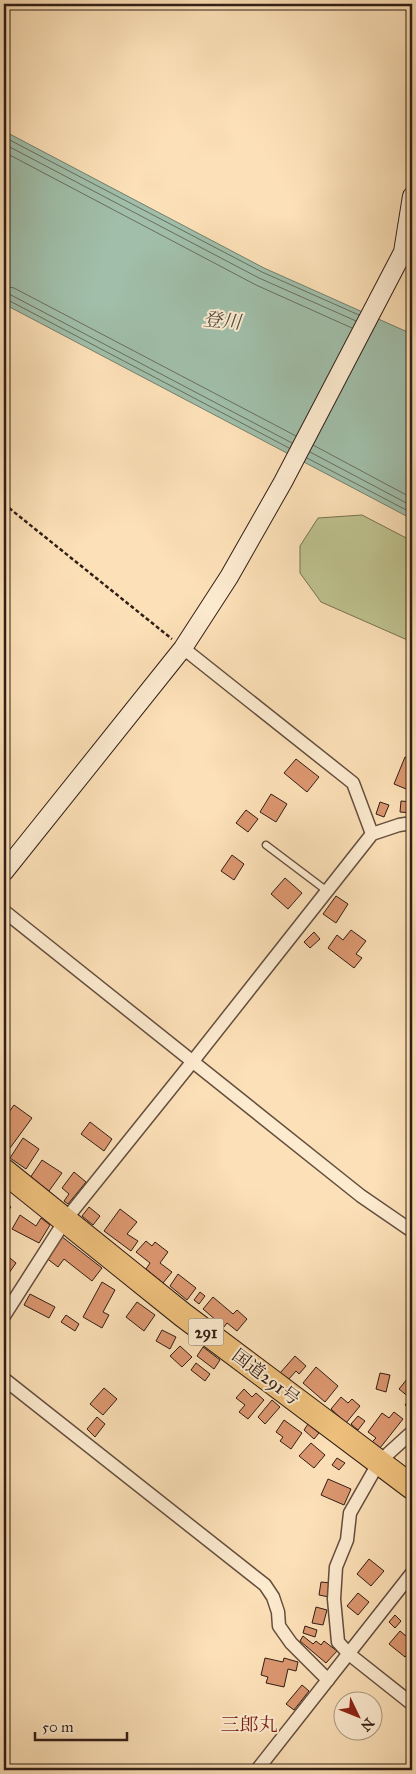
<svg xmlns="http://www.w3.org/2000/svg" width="416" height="1774" font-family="'IM FELL Great Primer','Noto Serif JP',serif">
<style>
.green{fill:#bec28e;stroke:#787052}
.water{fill:#a0bea9;stroke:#747e6e}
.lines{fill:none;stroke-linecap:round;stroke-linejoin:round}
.shore{stroke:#686e60;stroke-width:1}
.building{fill:#dc9770;stroke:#311e16}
.lane-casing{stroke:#644e3e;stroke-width:9}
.street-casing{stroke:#644e3e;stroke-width:15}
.secondary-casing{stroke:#311e16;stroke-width:20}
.highway-casing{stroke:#311e16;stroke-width:26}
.path{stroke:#311e16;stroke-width:2.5;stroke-dasharray:4 2.5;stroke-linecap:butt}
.lane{stroke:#fdebd0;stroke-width:6}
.street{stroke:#fdebd0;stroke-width:12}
.secondary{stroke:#fdebd0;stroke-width:18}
.highway{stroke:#eec07c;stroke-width:24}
.labels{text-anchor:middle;stroke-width:4;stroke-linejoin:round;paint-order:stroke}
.shield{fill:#fdebd0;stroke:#6e5c4e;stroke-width:1}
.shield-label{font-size:16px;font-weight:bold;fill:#311e16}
.street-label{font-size:18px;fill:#311e16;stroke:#fdebd0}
.water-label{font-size:19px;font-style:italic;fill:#524e42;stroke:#fdebd0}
.neighbourhood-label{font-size:19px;fill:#7a1f14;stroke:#fdebd0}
</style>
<rect width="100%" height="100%" fill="#fce0b7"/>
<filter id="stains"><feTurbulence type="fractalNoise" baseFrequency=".004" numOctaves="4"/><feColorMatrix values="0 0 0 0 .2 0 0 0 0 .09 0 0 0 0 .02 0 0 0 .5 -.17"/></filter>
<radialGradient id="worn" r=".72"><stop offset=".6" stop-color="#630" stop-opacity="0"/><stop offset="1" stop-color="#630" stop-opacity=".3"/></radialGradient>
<polygon class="green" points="362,515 412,541 412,642 321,602 300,573 300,546 318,518"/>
<polygon class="water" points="4,131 264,268 412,334 412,519 4,304"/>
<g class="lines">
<g class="shore">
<polyline points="4,137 262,272 359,315"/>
<polyline points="4,144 259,278 356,321"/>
<polyline points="4,152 256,285 352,328"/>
<polyline points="4,286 14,288 296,436"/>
<polyline points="4,293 11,295 292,443"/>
<polyline points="4,300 8,300 289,448"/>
<polyline points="313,445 412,498"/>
<polyline points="310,452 412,506"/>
<polyline points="307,458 412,513"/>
</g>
</g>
<g class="building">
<polygon points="405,757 412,759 411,791 394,784"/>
<polygon points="296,759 319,777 307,792 284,773"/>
<polygon points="271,794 287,804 276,822 260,812"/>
<polygon points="401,801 412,802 412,813 400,812"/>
<polygon points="380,802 389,805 384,817 376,814"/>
<polygon points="246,810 258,819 248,832 236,823"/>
<polygon points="232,855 244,864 234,880 221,871"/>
<polygon points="285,878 302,893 288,909 271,894"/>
<polygon points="336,896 348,904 336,923 323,914"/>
<polygon points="351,930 366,941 356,954 362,958 354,968 328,948 337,935 343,940"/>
<polygon points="314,932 320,939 310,948 304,942"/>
<polygon points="14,1105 32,1118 10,1148 4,1144 4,1119"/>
<polygon points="90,1122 112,1139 104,1151 81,1134"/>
<polygon points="23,1138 39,1149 26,1169 10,1158"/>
<polygon points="42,1160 62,1173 49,1191 30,1178"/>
<polygon points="74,1172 86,1182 68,1204 64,1201 69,1194 62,1188"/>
<polygon points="4,1201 11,1207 4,1216"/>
<polygon points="89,1207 100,1216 93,1225 82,1216"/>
<polygon points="120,1209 137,1222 127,1234 138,1241 131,1251 104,1231"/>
<polygon points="20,1215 36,1226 41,1218 50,1225 39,1243 12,1229"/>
<polygon points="61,1236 102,1268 92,1281 64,1259 58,1267 45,1257"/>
<polygon points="146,1241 152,1246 155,1242 168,1252 160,1263 172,1272 163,1283 146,1269 150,1263 136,1252"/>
<polygon points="5,1254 16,1263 4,1280 4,1255"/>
<polygon points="178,1274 196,1288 187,1300 170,1286"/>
<polygon points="102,1282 115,1290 103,1312 109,1315 102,1328 83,1317"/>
<polygon points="200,1292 205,1296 199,1304 194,1300"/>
<polygon points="30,1294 55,1307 49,1318 24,1305"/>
<polygon points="213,1297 233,1314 237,1310 247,1319 237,1331 227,1323 224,1327 203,1309"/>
<polygon points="137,1302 155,1315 144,1331 126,1317"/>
<polygon points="66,1315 79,1324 75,1331 61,1322"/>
<polygon points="162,1330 176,1337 170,1349 156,1341"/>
<polygon points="180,1346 192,1357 182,1367 170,1356"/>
<polygon points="203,1347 220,1360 214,1369 197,1356"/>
<polygon points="295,1356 306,1366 299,1374 296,1371 288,1380 280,1373"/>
<polygon points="196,1363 210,1374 205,1381 191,1370"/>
<polygon points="316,1367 338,1386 325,1402 303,1383"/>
<polygon points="380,1373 390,1375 386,1392 376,1389"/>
<polygon points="412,1373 412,1410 405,1405 410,1398 399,1389"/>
<polygon points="104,1388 117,1399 103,1415 90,1404"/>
<polygon points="244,1389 252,1397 256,1393 264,1400 248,1419 239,1412 245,1405 236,1398"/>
<polygon points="341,1397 348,1403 352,1399 360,1406 346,1423 331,1409"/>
<polygon points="272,1400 280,1407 265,1424 258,1417"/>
<polygon points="394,1412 403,1419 380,1448 372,1442 376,1438 368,1432 382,1413 389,1418"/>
<polygon points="358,1416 365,1421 358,1430 351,1424"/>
<polygon points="97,1417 105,1424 95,1437 87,1429"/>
<polygon points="284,1420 302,1433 291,1449 280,1441 283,1437 276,1432"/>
<polygon points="308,1424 319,1433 314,1439 304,1430"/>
<polygon points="311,1443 325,1455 314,1468 299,1456"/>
<polygon points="337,1458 345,1463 339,1470 332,1465"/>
<polygon points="328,1479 351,1489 344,1505 321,1495"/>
<polygon points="369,1559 384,1571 371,1586 357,1574"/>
<polygon points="321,1582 331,1583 329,1597 319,1595"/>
<polygon points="358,1593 369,1602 358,1615 347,1606"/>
<polygon points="316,1607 327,1610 323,1625 312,1623"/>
<polygon points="395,1615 401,1621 395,1628 389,1622"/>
<polygon points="305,1626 317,1630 315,1637 303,1633"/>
<polygon points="400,1631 412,1641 412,1648 405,1657 389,1644"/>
<polygon points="303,1636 313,1644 316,1641 321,1645 324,1641 337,1651 326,1663 300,1641"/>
<polygon points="265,1658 283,1662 284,1658 298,1662 296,1671 288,1669 284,1687 266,1683 268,1677 261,1675"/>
<polygon points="302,1685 309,1691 294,1710 286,1704"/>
</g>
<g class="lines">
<defs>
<polyline id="lane" points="266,845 327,891"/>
<g id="street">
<polyline points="183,648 353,783 372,834"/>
<polyline points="4,911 361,1196 412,1231"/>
<polyline points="4,1316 66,1219 193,1061 372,834 399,825 412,823"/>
<polyline points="4,1379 265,1585 273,1597 278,1612 279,1626 291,1643 328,1680"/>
<polyline points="412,1432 379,1462 350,1513 347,1540 336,1567 334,1599 338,1642 349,1654 412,1704"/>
<polyline points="257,1770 412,1573"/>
</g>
<polyline id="secondary" points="4,872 183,648 229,577 283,482 403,252 412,196"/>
<polyline id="highway" points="4,1171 183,1315 412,1487"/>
</defs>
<use href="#lane" class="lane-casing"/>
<use href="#street" class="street-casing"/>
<use href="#secondary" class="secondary-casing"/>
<use href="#highway" class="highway-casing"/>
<polyline class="path" points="4,504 172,639"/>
<use href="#lane" class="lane"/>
<use href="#street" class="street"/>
<use href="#secondary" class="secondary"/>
<use href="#highway" class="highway"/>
</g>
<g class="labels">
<rect class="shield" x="188.5" y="1318.5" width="35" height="27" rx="4"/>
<g class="shield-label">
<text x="206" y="1338">291</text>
</g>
<g class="street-label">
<text transform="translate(266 1377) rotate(37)" y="6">国道291号</text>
</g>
<g class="water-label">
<text transform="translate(222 320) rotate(5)" y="7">登川</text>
</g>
<g class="neighbourhood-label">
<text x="249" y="1731">三郎丸</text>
</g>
</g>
<rect width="416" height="1774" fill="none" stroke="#fce0b7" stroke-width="20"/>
<rect x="5" y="5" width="406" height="1764" fill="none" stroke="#311e16" stroke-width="2.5"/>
<rect x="10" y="10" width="396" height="1754" fill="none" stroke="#311e16"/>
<g transform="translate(358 1716) rotate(133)"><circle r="24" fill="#fdebd0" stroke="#ab9986"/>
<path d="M0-4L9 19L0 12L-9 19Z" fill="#8f2418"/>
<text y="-8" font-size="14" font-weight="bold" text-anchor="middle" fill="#311e16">N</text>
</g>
<path d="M35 1732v8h92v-8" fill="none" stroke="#311e16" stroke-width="2.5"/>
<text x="42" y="1732" font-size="15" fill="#311e16" stroke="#fdebd0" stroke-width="4" paint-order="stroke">50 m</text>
<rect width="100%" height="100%" filter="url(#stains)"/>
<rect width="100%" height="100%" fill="url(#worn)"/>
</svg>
